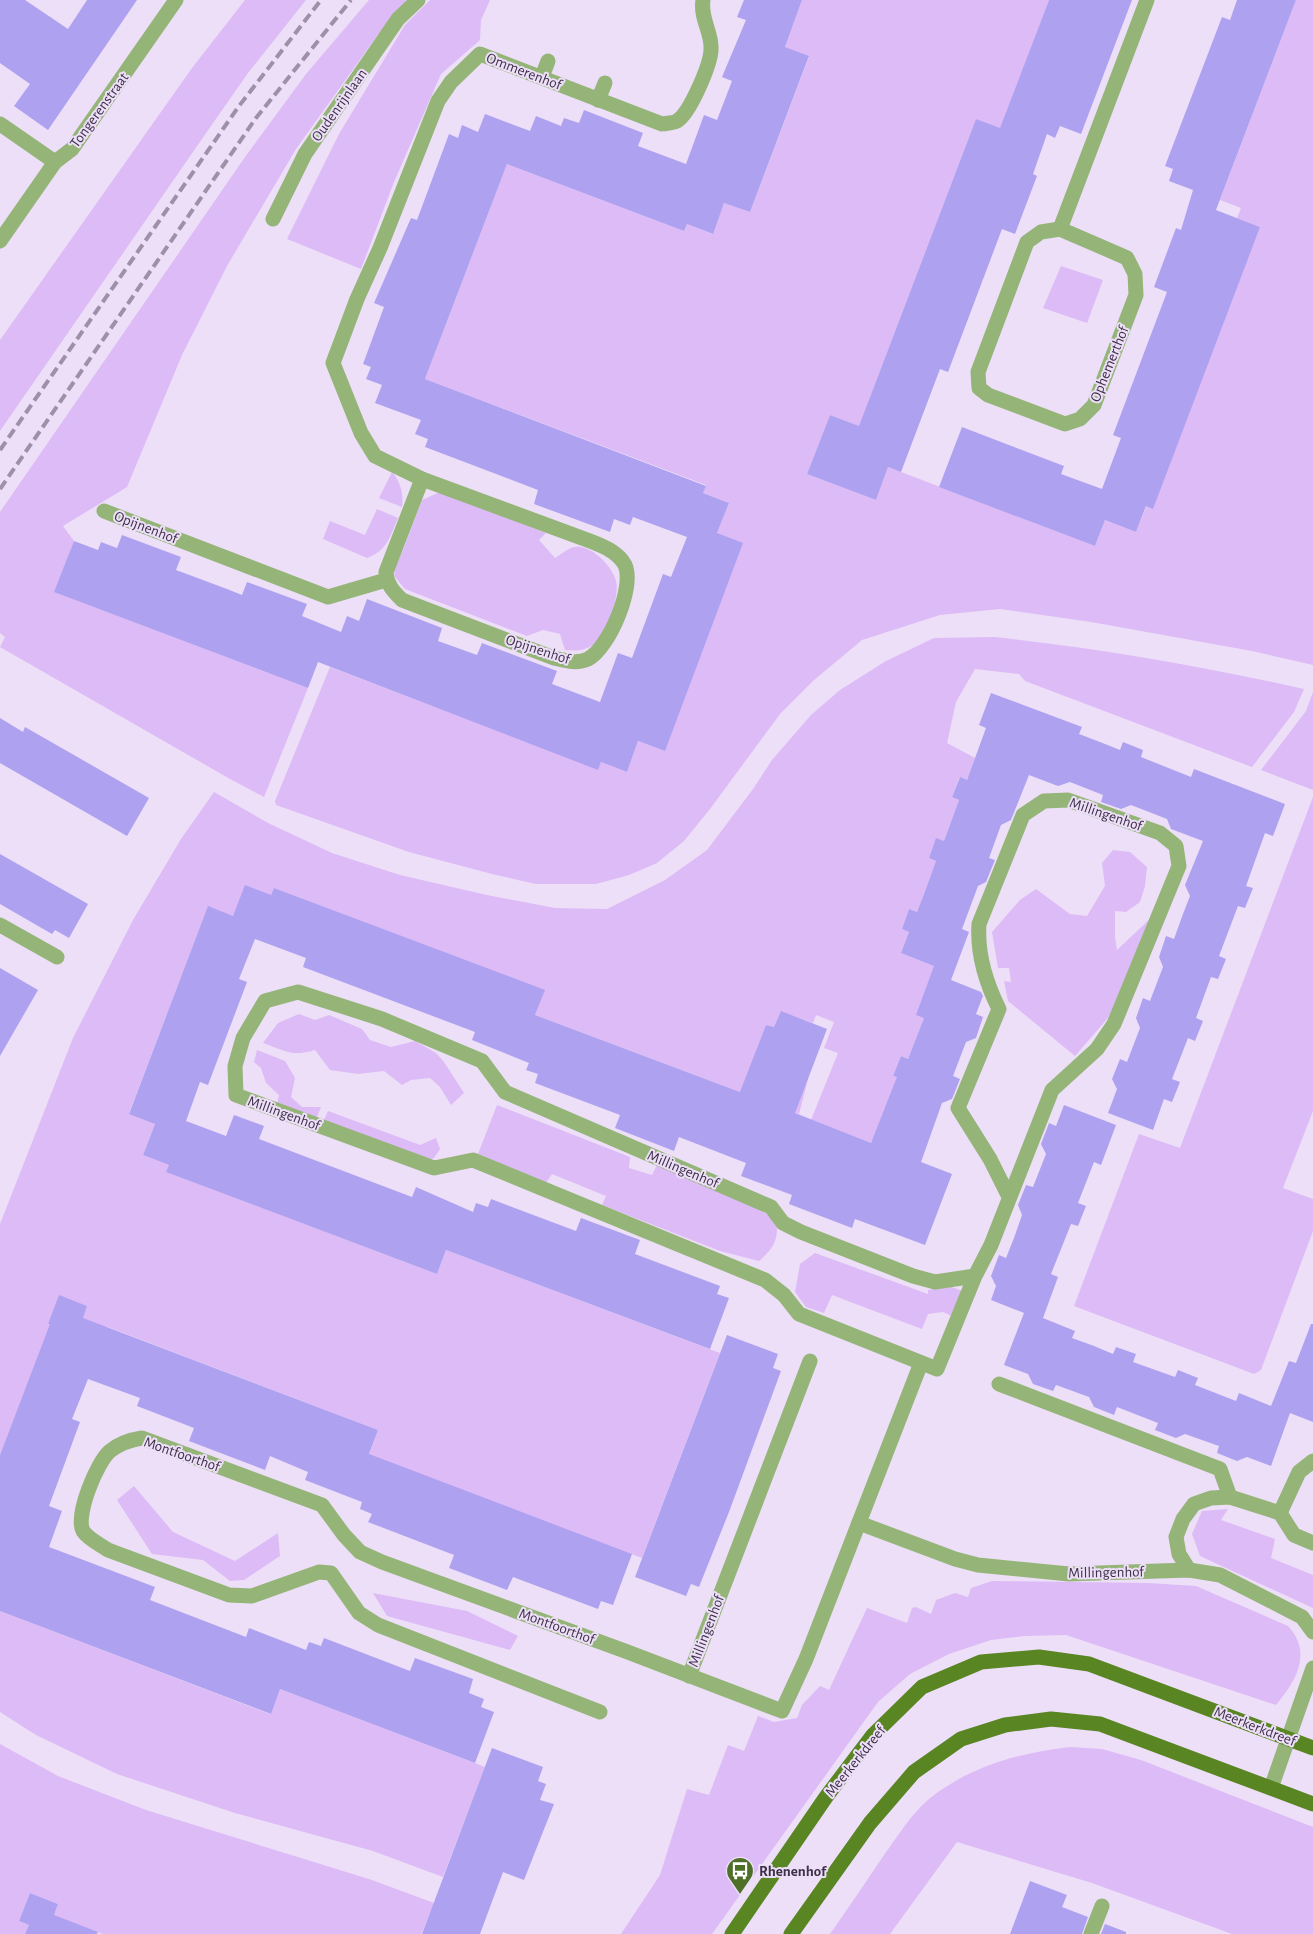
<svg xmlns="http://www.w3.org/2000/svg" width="1313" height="1934" font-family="'Alegreya Sans',sans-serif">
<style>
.green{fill:#ddbbf6}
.building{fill:#aea1f0}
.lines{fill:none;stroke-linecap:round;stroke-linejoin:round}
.minor{stroke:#95b478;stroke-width:15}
.major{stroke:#598522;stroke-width:15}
.rail{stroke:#9e90a8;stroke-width:4;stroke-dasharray:10 5;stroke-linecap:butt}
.labels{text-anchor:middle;stroke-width:4;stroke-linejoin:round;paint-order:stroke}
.street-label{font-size:15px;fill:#3e3048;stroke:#eddff8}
.poi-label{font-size:15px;font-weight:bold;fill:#3e3048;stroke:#eddff8;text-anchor:start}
</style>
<rect width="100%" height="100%" fill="#eddff8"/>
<g class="green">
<polygon points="245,0 306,0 248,73 204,136 0,431 0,340 192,68"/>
<polygon points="369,0 407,0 377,36 296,149 227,266 182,355 127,487 63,526 74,541 55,592 308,688 264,797 230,779 0,647 5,637 0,633 0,512 245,157 306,74"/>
<polygon points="430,0 490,0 481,20 480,40 441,74 394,182 361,269 287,239 339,134 405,25"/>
<polygon points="802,0 1049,0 1000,129 976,119 869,400 866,429 830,415 807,474 876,500 888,467 1095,546 1105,520 1136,532 1260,227 1237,218 1241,208 1220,200 1296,0 1313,0 1313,665 1252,651 1091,622 1000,609 940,615 862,640 814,680 780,714 710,809 684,841 657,863 629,875 596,884 536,884 492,874 409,852 276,805 275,801 330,667 598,769 601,762 627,772 638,741 665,751 717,533 729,503 703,493 706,485 425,379 507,164 684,231 687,224 712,234 724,203 750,212 809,57 785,47"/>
<polygon points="1061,266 1103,280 1087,323 1043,308"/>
<path d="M 392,472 C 400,481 404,494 402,507 L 379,498 Z"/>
<path d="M 440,492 L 546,533 L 539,540 L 555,558 C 560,555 566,550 571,548 C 588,541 612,565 616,581 C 620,596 607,635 594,644 C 585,651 575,651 565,650 L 560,634 L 543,630 L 527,636 L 405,589 L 395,577 L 394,569 L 403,550 L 422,500 Z"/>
<path d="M 377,509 L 398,518 C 390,536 388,550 367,558 L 323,539 L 330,521 L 365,535 Z"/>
<path d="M 994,637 C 1098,648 1202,666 1304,689 L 1294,712 L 1252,767 L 1025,681 L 1019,674 L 975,669 L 956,702 L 947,743 L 975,758 L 967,780 L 959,778 L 952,797 L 959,800 L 944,841 L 936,839 L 929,858 L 936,861 L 917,912 L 909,909 L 902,929 L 909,932 L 901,953 L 935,966 L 924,1018 L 908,1059 L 901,1056 L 893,1076 L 900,1078 L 871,1143 L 811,1120 L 838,1053 L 824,1048 L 834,1022 L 816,1015 L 813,1023 L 781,1012 L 774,1027 L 766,1025 L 754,1058 L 808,1079 L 799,1114 L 535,1015 L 544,991 L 274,888 L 271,895 L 233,916 L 208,907 L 129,1113 L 155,1124 L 143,1155 L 169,1165 L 167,1172 L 437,1274 L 446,1250 L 720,1353 L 642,1558 L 369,1455 L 378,1430 L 108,1327 L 80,1325 L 87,1306 L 59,1296 L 49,1324 L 58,1327 L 42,1347 L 0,1455 L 0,1224 L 73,1038 L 133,920 L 181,839 L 214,792 L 268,823 L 332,853 L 400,875 L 487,895 L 555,908 L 607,909 L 665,880 L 707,850 L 753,789 L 772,760 L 811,715 L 840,690 L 886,661 L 934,638 Z"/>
<polygon points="1313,692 1313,790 1261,770 1306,711"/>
<polygon points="1313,797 1313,1111 1283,1188 1313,1199 1313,1231 1261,1370 1254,1374 1074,1306 1139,1134 1180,1148"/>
<polygon points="1113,850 1130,852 1147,867 1145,886 1140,902 1126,912 1115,911 1115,937 1117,950 1153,916 1120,999 1108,1018 1075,1056 1008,1001 1004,981 1011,982 1009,968 998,968 992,932 1020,900 1036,889 1070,914 1087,916 1105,886 1102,863"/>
<path d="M 299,1014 L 315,1020 L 329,1015 L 362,1029 L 370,1040 L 391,1047 L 415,1041 L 436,1053 L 444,1062 L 464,1093 L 451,1105 L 440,1087 L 430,1078 L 411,1080 L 402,1085 L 384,1071 L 358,1074 L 330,1070 L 315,1050 C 292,1057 285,1051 263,1043 L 278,1023 Z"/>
<polygon points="257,1050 285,1061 295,1078 291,1097 302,1107 321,1107 316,1119 277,1104 279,1095 266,1083 261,1068 254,1062"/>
<path d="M 497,1105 L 630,1157 L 629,1168 L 652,1175 L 657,1165 L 750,1203 L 777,1221 C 778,1241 774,1248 759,1261 L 720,1251 L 602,1205 L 606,1196 L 552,1174 L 546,1183 L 478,1154 Z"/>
<polygon points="328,1111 420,1145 436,1138 440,1149 434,1158 425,1161 323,1122"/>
<polygon points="815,1253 928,1294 928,1290 949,1286 965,1292 956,1318 943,1312 928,1314 922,1329 832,1295 824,1313 806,1307 795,1292 800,1264"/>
<polygon points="134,1486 173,1532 235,1561 278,1533 280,1556 244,1580 230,1581 203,1560 152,1554 117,1500"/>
<polygon points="1228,1509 1221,1520 1275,1539 1271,1558 1313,1575 1313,1608 1200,1556 1192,1534 1202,1511"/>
<path d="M 992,1581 L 1148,1583 L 1196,1586 L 1288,1626 C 1313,1653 1296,1681 1276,1705 L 1066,1635 L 1025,1636 L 991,1640 L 949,1654 L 910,1674 L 878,1702 L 712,1934 L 621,1934 L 660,1875 L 687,1789 L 709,1795 L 728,1745 L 744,1751 L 758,1716 L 774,1722 L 797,1718 L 802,1705 L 820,1686 L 829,1690 L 867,1608 L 907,1623 L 912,1608 L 916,1607 L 931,1614 L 936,1600 L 955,1593 L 968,1597 L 971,1588 Z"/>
<polygon points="373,1593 467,1611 518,1636 510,1650 387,1616"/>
<polygon points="0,1611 270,1714 280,1689 485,1767 443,1877 373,1851 235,1813 117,1774 36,1735 0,1712"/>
<polygon points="0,1744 58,1776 146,1810 372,1880 434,1903 423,1930 421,1934 103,1934 78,1925 51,1923 58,1904 30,1893 19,1921 29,1925 25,1934 0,1934"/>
<path d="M 1070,1747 L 1102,1749 L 1141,1760 L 1313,1827 L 1313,1934 L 1232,1934 L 1092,1883 L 957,1842 L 890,1934 L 830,1934 C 848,1908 866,1882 884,1855 C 898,1836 911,1814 929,1799 C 970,1766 1019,1753 1070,1747 Z"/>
</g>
<g class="building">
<polygon points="0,0 25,0 68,29 87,0 137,0 48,130 14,106 30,84 0,63"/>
<polygon points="744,0 802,0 785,47 809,56 750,212 724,203 713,234 687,224 684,231 507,164 425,379 706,486 703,493 729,503 717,533 743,543 665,751 638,741 627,772 601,762 598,770 318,662 308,688 54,592 74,541 98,550 101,542 117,548 122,535 181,557 176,570 227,589 242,595 247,582 307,604 302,616 341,632 347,616 359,621 367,599 442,628 438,641 477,655 482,643 557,671 552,684 600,702 618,653 632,658 663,574 671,577 687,537 633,517 630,525 614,519 610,532 534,504 538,490 425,447 428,439 415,434 421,420 375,403 382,385 366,379 371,367 363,364 384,307 374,303 411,218 417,220 449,134 458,138 462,125 478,132 485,114 530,131 536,116 561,126 564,118 579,123 584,110 643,133 638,146 686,164 704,115 717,120 732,81 722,77 746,20 737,17"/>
<polygon points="1049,0 1132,0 1081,134 1060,126 1055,138 1047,134 1033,174 1037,176 1015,234 1002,229 948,372 940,369 901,472 888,467 876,500 807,474 830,415 859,426 976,119 1000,128"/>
<polygon points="1237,0 1296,0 1216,210 1260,227 1153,509 1146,506 1136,532 1105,520 1095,546 939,487 962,427 1064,466 1061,474 1102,489 1121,438 1113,435 1167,292 1154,287 1176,228 1181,230 1193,190 1169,181 1173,169 1165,166 1222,17 1230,20"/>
<polygon points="991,693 1082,727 1079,734 1100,742 1120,750 1123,742 1143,750 1141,757 1191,777 1194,769 1285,804 1273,836 1265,833 1246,886 1253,888 1245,908 1238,906 1219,956 1226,959 1218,979 1211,977 1196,1018 1203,1021 1195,1041 1188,1038 1172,1079 1180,1082 1172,1102 1164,1099 1153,1130 1108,1113 1117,1089 1112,1079 1120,1059 1127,1062 1135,1041 1140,1028 1136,1018 1143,998 1150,1001 1158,980 1163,967 1159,957 1166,936 1174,939 1183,914 1190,896 1185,885 1203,841 1171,829 1167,819 1131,805 1121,809 1101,802 1103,795 1070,782 1058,786 1029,775 1011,820 1001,825 989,858 995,860 986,882 978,886 962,929 969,932 951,980 981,992 983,996 976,1014 983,1017 976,1038 966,1042 953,1076 960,1079 952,1099 942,1103 921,1162 952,1174 925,1245 855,1219 852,1228 789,1204 792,1195 741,1176 746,1163 679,1137 674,1151 615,1128 620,1115 535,1083 538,1074 526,1070 529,1063 472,1040 475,1032 303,967 306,958 255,939 239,979 247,982 208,1085 200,1082 186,1121 226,1136 234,1115 264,1126 259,1139 412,1197 416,1187 473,1212 476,1203 488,1207 491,1199 576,1231 581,1218 640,1240 635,1254 720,1286 717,1294 729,1298 710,1349 446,1250 437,1274 166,1172 169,1165 143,1155 155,1124 129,1114 208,906 233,916 245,885 271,895 274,888 545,990 535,1015 740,1092 766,1025 774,1027 781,1011 827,1029 795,1113 871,1143 897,1077 893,1076 901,1056 908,1059 924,1018 916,1015 934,966 901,953 909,932 902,929 909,909 917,912 925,891 936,861 929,858 936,838 944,841 959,800 952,797 960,777 967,780 986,728 979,725"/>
<polygon points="0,718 23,732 25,727 149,798 127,836 0,763"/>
<polygon points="0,854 88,904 69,938 55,930 52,934 0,904"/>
<polygon points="0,968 38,990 0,1056"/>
<polygon points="1064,1105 1116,1125 1101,1165 1094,1162 1078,1203 1086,1206 1078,1226 1071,1224 1051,1274 1058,1277 1043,1318 1075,1331 1072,1338 1094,1346 1113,1354 1116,1347 1136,1354 1133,1362 1175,1377 1178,1370 1198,1378 1195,1385 1236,1401 1239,1393 1271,1406 1289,1361 1296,1363 1311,1324 1313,1324 1313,1422 1290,1413 1271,1466 1247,1457 1237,1461 1217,1453 1219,1446 1185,1434 1176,1438 1155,1430 1158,1423 1117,1407 1114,1415 1094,1407 1089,1397 1056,1385 1053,1391 1033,1384 1028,1374 1004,1365 1024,1313 991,1300 996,1286 991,1276 999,1255 1006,1258 1014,1238 1022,1215 1018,1205 1026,1185 1033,1187 1046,1154 1041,1144 1049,1123 1056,1126"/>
<polygon points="59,1295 87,1306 83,1318 378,1430 369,1454 632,1554 613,1605 601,1601 598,1609 513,1577 507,1590 449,1568 454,1555 368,1522 372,1514 360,1509 362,1502 305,1480 308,1472 270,1456 265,1470 189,1441 194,1428 137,1406 140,1398 88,1379 72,1419 80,1422 49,1506 62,1511 49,1547 155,1587 150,1600 246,1637 249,1628 306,1650 309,1642 321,1646 324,1638 410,1671 415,1658 473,1679 469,1693 484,1699 481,1707 494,1712 475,1763 280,1689 271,1714 0,1611 0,1455 50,1324 48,1324"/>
<polygon points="727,1335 778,1354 773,1368 781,1371 729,1512 699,1587 691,1584 686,1596 635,1577"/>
<polygon points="492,1748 543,1767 538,1781 546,1784 540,1800 554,1804 524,1880 503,1872 480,1934 422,1934"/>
<polygon points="1030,1881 1067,1895 1062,1907 1088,1917 1082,1934 1010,1934"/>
<polygon points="30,1893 58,1904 54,1915 98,1932 97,1934 25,1934 29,1925 19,1921"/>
<polygon points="1105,1924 1126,1932 1126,1934 1101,1934"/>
</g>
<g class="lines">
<g class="minor">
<polyline points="542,77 548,61"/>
<polyline points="598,100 605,83"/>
<polyline points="0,124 55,162"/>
<polyline points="273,219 305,154 398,19 418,0"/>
<polygon points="1060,229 1127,258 1135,274 1136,295 1094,405 1080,419 1065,424 988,395 979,388 978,372 1027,242 1041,232"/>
<polyline points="1060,229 1147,0"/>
<polyline points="0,241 55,162 72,149 176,0"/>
<path d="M 422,479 L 375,456 L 361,433 L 333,363 L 357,299 L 380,248 L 438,101 L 451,82 L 480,54 L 662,124 C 667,123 674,123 677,121 C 690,113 711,64 711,49 C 712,32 700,19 703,0"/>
<path d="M 422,479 L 590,541 C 603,546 618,552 625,565 C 635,587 609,648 588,659 C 577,664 566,661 554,658 L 402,600 C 393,591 387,585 386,572 Z"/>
<polyline points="104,511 328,597 386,580"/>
<polyline points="0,925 57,957"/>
<path d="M 975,1276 L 935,1282 L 913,1276 L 801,1232 L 783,1223 L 771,1207 L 505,1092 L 482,1061 L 382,1019 L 298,992 L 265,1001 L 243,1038 L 235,1066 L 236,1095 L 434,1168 L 473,1160 L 765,1280 L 784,1295 L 799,1314 L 937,1369 L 975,1276 L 991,1245 L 1052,1090 L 1097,1049 L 1114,1024 L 1179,866 L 1176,846 L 1160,833 L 1068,800 L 1044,801 L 1023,815 L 979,924 C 977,953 986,983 999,1009 L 958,1108 L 990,1159 L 1009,1197"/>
<polyline points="999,1384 1220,1469 1230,1497"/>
<polyline points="1280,1513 1299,1472 1313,1461"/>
<polyline points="859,1523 955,1559 978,1565 1069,1574 1189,1570 1220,1575 1302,1617 1313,1632"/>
<polyline points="1189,1570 1179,1554 1176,1537 1183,1519 1194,1504 1211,1498 1230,1497 1280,1513 1294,1535 1313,1543"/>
<polyline points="689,1676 810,1361"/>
<path d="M 600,1712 L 378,1625 L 359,1613 L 331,1573 L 319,1572 L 252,1596 L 229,1595 L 108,1550 C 101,1545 88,1539 83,1531 C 75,1515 97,1462 110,1451 C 120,1443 129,1440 142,1438 L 322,1505 L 344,1535 L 360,1552 L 382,1562 L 625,1651 L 782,1711 L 806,1659 L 921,1363"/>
<polyline points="1271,1788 1313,1668"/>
<polyline points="1091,1934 1102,1906"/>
</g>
<g class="major">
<polyline points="732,1934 826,1797 873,1735 922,1687 981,1662 1039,1657 1089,1664 1313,1748"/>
<polyline points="791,1934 870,1823 914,1772 961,1739 1005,1725 1051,1719 1100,1724 1313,1804"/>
</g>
<g class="rail">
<polyline points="0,450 239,106 321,0"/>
<polyline points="0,489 256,118 351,0"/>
</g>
</g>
<defs>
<symbol id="bus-pin" viewBox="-11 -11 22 30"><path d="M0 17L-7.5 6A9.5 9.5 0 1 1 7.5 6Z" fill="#4d6f27" stroke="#eddff8"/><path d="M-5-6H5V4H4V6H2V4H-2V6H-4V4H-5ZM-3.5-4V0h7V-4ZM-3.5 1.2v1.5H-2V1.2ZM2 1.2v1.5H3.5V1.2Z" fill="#fff"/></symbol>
</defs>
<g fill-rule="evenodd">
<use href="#bus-pin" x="724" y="1855" width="32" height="43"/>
</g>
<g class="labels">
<g class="street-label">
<text transform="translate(524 71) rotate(21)" y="5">Ommerenhof</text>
<text transform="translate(339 105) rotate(-55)" y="5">Oudenrijnlaan</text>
<text transform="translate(99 110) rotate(-54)" y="5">Tongerenstraat</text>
<text transform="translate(1109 364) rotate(-68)" y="5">Ophemerthof</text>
<text transform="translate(146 527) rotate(21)" y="5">Opijnenhof</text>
<text transform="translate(538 649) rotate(18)" y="5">Opijnenhof</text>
<text transform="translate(1106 814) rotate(19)" y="5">Millingenhof</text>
<text transform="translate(284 1113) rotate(20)" y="5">Millingenhof</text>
<text transform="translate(683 1169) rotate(23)" y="5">Millingenhof</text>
<text transform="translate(182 1454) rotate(19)" y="5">Montfoorthof</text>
<text transform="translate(1106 1572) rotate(-1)" y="5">Millingenhof</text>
<text transform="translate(557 1626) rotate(20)" y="5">Montfoorthof</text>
<text transform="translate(706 1631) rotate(-69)" y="5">Millingenhof</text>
<text transform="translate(1255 1726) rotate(21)" y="5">Meerkerkdreef</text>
<text transform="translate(855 1761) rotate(-51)" y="5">Meerkerkdreef</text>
</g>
<g class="poi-label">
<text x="759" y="1876">Rhenenhof</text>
</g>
</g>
</svg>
